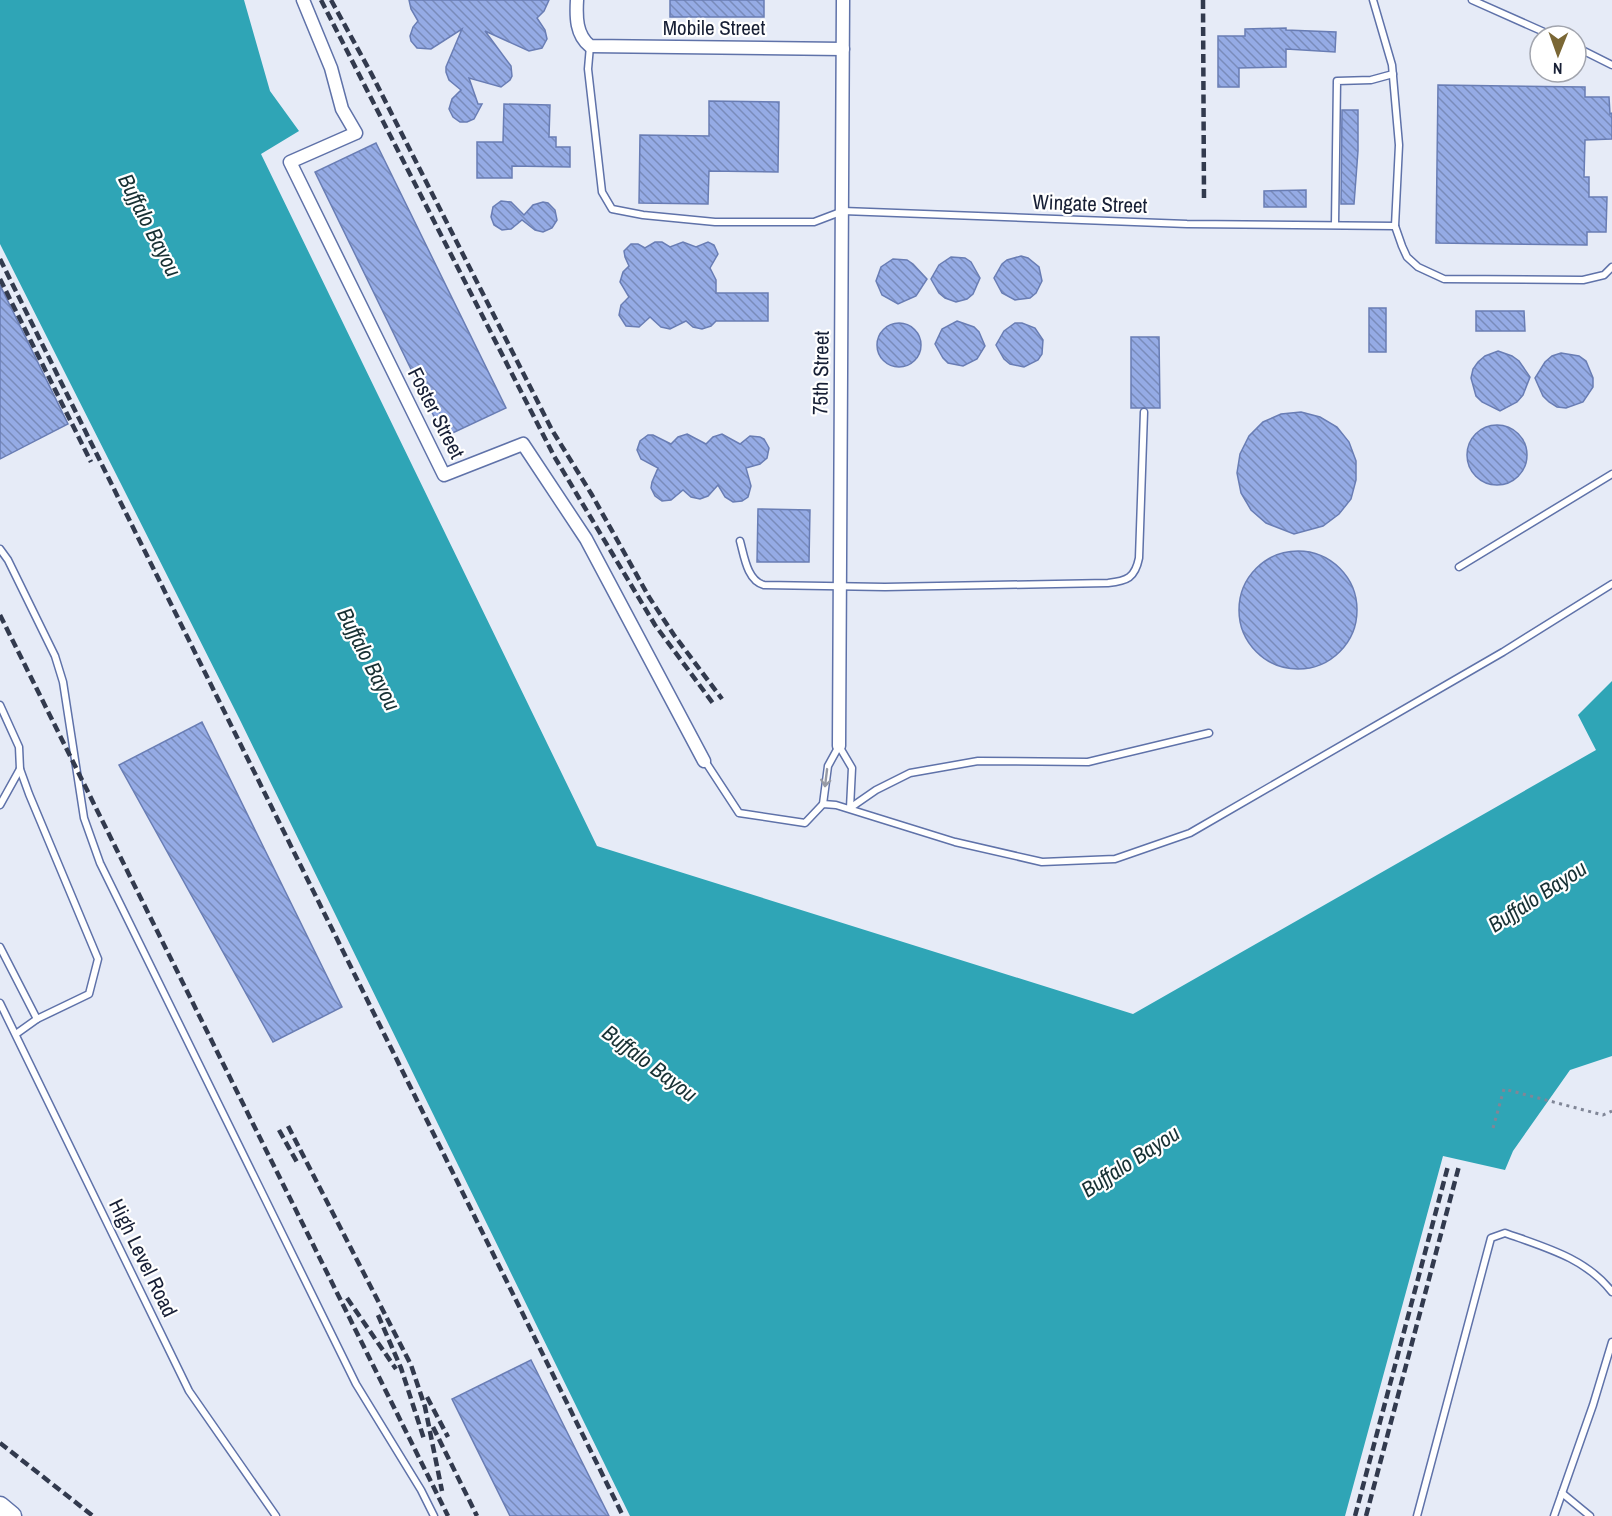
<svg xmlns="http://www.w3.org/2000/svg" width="1612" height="1516" font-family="'Archivo Narrow',sans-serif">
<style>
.water{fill:#2fa5b6}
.building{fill:url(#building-back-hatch);stroke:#697db4;stroke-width:1.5}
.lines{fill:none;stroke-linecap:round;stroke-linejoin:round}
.service-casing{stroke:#5f72a9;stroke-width:9}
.minor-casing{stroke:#5f72a9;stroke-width:15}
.secondary-casing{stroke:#5f72a9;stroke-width:21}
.path{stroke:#808697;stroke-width:3;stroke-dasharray:3 4.5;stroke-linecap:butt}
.service{stroke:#fff;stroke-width:6}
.minor{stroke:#fff;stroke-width:12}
.secondary{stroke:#fff;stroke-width:18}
.rail{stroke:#323a4e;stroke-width:4.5;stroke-dasharray:9 4.5;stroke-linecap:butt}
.oneway{stroke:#979aa4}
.labels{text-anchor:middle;stroke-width:4.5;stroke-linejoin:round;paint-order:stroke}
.street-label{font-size:21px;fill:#171f35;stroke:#fff}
.water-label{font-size:22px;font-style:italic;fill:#183134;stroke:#fff}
</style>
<defs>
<pattern id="building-back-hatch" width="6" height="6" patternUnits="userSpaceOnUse" patternTransform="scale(1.5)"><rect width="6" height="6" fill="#95abe5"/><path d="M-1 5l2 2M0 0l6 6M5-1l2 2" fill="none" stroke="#798bba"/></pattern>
</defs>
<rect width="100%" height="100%" fill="#e6ebf7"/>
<polygon class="water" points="0,0 244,0 270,91 299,131 261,154 597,846 1133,1014 1596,750 1578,715 1612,681 1612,1056 1570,1070 1513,1151 1505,1170 1443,1156 1345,1516 630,1516 239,718 0,244"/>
<g class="building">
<polygon points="409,0 549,0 544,11 537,18 545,30 547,39 542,48 529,51 485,31 511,66 512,76 510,80 501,87 469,78 478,104 482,104 474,119 467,122 460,122 453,117 449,109 452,99 461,90 449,80 446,72 446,67 462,29 431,49 417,48 411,41 410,36 413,27 418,21 411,9"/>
<rect x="670" y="0" width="94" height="17"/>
<polygon points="1286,28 1286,30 1336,32 1335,52 1286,49 1286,67 1239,68 1239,87 1218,87 1218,36 1245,36 1245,29"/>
<polygon points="1438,85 1585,87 1585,97 1609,97 1610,114 1612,113 1612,139 1585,140 1584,177 1589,177 1589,197 1607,197 1606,232 1587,232 1587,245 1436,243"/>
<polygon points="709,101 779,102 778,172 709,171 708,204 639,203 640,135 709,136"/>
<polygon points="504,104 550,105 549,137 556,137 556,147 570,147 570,167 512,166 512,178 477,178 477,142 503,142"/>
<polygon points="1342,110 1358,110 1358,151 1354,204 1341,204"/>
<polygon points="376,143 506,408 444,437 315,172"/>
<polygon points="1306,190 1306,207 1264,207 1264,191"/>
<polygon points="501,201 511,202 524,215 533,205 543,202 548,203 555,210 557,220 552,228 543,232 535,230 522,220 511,229 502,230 494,225 491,217 493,207"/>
<polygon points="655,242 662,242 670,247 683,242 696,247 708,242 714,245 718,254 710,268 716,280 716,293 768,293 768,321 716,321 711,326 702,329 693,327 686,321 670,329 661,327 650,317 639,327 626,326 619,315 621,305 629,297 620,282 623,272 629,266 625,257 624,251 631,244 638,244 645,248"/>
<polygon points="1021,256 1028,258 1039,267 1042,281 1036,293 1030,298 1015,300 1002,293 994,278 1002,264 1007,260"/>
<polygon points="951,257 965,258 971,262 980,278 973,294 967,299 956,302 945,298 939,293 931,279 939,265"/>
<polygon points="893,259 907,260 913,264 927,279 916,296 898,304 882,295 876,281 881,267"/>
<polygon points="0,285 68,424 0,459"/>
<rect x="1369" y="308" width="17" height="44"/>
<polygon points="1476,311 1524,311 1525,331 1476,331"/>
<polygon points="957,321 974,327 979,332 985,346 977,359 963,366 948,363 943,358 935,344 942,329"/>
<circle cx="899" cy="345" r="22"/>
<polygon points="1015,323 1022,323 1035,328 1043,340 1042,354 1038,360 1024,367 1010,364 1004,359 996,345 1004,331"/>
<polygon points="1131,337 1159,337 1160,408 1131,408"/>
<polygon points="1498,351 1512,356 1519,361 1530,377 1523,395 1517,402 1500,411 1482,402 1476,396 1471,378 1473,369 1478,362 1485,356"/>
<polygon points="1561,353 1579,356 1586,361 1593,378 1593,387 1583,402 1566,408 1557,407 1549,402 1543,396 1535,378 1545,362 1552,356"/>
<polygon points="1301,412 1320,417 1337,427 1349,442 1356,461 1356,480 1351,499 1339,514 1323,526 1294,534 1266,523 1251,510 1241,493 1237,473 1240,454 1249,436 1263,422 1281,414"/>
<circle cx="1497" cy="455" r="30"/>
<polygon points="687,434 706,444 713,437 722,434 740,444 750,436 760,437 764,439 769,448 767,458 760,464 746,468 751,486 748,497 742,501 733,502 725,497 718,485 708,496 700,499 691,497 683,490 671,500 662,501 655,496 651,488 652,482 658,468 641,459 637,450 640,441 648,435 653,435 671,444 678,437"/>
<polygon points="758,509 810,510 809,562 757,562"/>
<circle cx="1298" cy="610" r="59"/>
<polygon points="202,722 342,1007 273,1042 119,765"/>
<polygon points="531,1360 609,1516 510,1516 452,1399"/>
</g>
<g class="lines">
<defs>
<g id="service">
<polyline points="1472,0 1553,36"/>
<polyline points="590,46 588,69 602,192 612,209 643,215 715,222 814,222 843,211 1187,224 1395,226 1399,145 1392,65 1373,0"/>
<polyline points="1576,47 1612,65"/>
<polyline points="1335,224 1337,81 1371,80 1393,74"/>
<polyline points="1395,226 1402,246 1407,257 1418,267 1444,279 1583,280 1604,275 1612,267"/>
<path d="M 740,541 C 744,555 747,581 764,585 L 885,587 L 1108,583 C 1127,581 1135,578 1139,558 L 1144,412"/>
<polyline points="0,549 8,560 55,656 63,682 84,818 100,863 356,1384 421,1490 434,1516"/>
<polyline points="1459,567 1612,474"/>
<polyline points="0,705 19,747 20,769 29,794 98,959 89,994 37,1019 16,1034"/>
<polyline points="705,761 739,813 805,823 823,804 836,805 955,842 1042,862 1115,859 1190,833 1503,652 1612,584"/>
<polyline points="823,804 828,766 839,746 852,768 850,808"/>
<polyline points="0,805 20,769"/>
<polyline points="850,808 876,790 910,773 978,761 1088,762 1209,733"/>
<polyline points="0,947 37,1019"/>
<polyline points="0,1003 189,1391 276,1516"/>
<polyline points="1562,1493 1590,1516"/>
<path d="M 1417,1516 L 1491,1238 L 1505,1233 C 1544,1247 1586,1258 1612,1292"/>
<polyline points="1554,1516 1593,1405 1612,1342"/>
</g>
<g id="minor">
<polyline points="303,0 331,68 342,109 356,133 290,162 444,475 523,444 586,539 704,761"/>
<path d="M 577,0 C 576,17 576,35 590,46 L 843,49"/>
<polyline points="839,746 843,0"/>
</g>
<polyline id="secondary" points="0,1506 12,1516"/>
</defs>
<use href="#service" class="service-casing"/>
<use href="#minor" class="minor-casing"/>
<use href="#secondary" class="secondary-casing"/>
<polyline class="path" points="1493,1128 1504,1089 1603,1115 1612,1111"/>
<use href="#service" class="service"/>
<use href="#minor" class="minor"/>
<use href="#secondary" class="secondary"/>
<g class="rail">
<polyline points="321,0 554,456 655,625 715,706"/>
<polyline points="331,0 371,73 552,430 592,495 649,597 674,635 722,699"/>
<polyline points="1203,0 1204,199"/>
<polyline points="0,259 623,1516"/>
<polyline points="0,279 91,462"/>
<polyline points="0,615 448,1516"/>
<polyline points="288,1126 411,1365 425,1407 442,1491"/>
<polyline points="279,1130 298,1164"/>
<polyline points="347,1298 396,1369"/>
<polyline points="378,1315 401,1368 424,1439"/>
<polyline points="427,1397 448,1437"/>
<polyline points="433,1427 477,1516"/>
<polyline points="0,1443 93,1516"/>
<polyline points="1355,1516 1448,1166"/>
<polyline points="1366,1516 1459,1166"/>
</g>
</g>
<defs><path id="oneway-shaft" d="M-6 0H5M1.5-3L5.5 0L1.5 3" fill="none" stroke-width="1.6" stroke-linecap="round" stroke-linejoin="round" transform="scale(1.5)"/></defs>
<use class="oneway" href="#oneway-shaft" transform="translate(826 778) rotate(97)"/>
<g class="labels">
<g class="street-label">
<text x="714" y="35">Mobile Street</text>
<text transform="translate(1090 204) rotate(2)" y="7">Wingate Street</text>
<text transform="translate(821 373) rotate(-89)" y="7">75th Street</text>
<text transform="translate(436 413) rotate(63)" y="7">Foster Street</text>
<text transform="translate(143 1258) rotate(64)" y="7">High Level Road</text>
</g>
<g class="water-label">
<text transform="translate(150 225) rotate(63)" y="8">Buffalo Bayou</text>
<text transform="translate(369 659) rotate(63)" y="8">Buffalo Bayou</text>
<text transform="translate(1537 896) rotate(-33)" y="8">Buffalo Bayou</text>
<text transform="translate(650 1063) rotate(37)" y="8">Buffalo Bayou</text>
<text transform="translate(1130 1161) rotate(-33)" y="8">Buffalo Bayou</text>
</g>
</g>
<g transform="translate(1558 54) rotate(181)"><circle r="28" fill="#ffffff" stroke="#a2a5ae" stroke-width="1.5"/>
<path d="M0-4.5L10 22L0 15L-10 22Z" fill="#7a6735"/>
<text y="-9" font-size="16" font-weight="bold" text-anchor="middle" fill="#171f35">N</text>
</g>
</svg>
